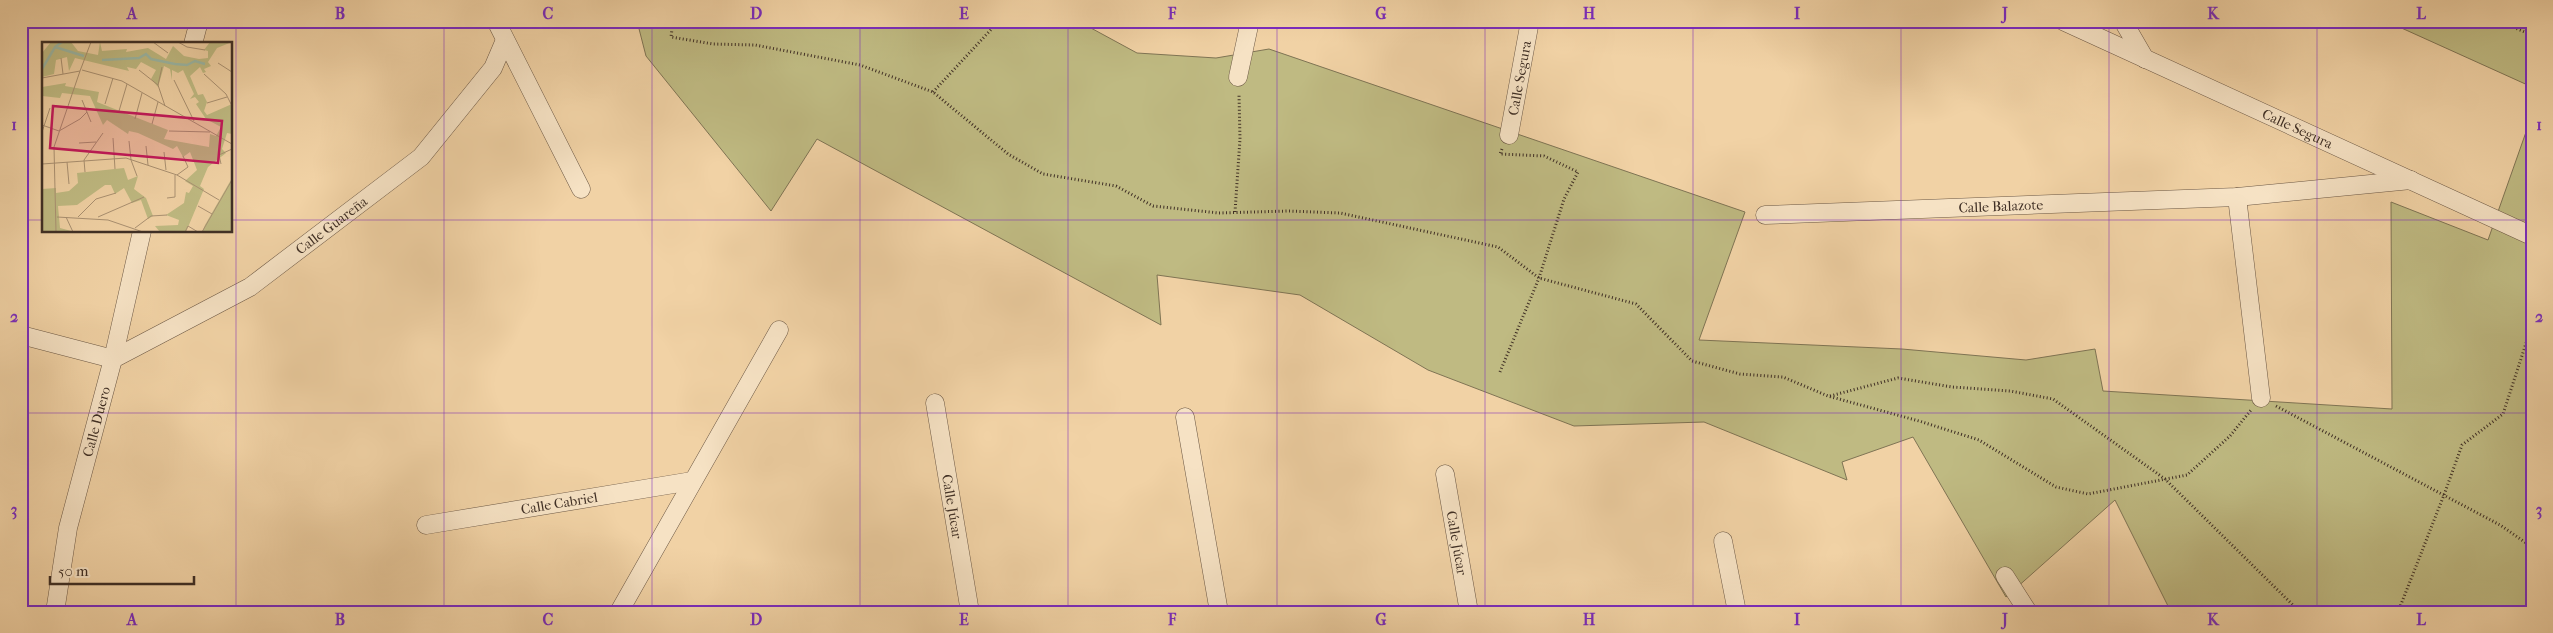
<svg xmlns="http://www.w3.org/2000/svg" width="2553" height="633" font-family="'IM FELL French Canon',serif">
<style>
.green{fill:#bfba82;stroke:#7f7454}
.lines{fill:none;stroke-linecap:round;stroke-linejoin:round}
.minor-casing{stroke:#6c5845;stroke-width:19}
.path{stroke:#3f2f25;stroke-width:3;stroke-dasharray:1 2.5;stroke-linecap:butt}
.minor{stroke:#f6e2c4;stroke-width:18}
.grid{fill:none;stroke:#7b2cbf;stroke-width:1;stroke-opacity:0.55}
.labels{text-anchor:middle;stroke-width:4;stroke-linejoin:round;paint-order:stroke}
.street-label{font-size:14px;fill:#3f2f25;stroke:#f6e2c4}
.inset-river{fill:none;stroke:#9bb8a6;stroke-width:2.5}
.inset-road{fill:none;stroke:#aa9172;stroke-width:1}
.view{fill:#c2185b;fill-opacity:0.15;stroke:#c2185b;stroke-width:2.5}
.inset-edge{fill:none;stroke:#3f2f25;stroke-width:2.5}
.neatline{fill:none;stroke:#7b2cbf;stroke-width:2}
.grid-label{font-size:16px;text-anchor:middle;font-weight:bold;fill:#7b2cbf}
</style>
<rect width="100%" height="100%" fill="#f1d2a5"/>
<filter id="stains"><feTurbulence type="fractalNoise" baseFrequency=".004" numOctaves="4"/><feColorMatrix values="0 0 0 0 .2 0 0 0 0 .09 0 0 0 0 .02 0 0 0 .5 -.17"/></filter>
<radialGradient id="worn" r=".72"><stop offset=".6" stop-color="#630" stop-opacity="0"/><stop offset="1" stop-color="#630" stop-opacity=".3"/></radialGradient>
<g class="green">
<polygon points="637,21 1078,21 1137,53 1216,58 1269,49 1745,212 1699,340 1902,349 2026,360 2095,349 2103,391 2392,409 2391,202 2488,240 2532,115 2532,612 2171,612 2115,500 2006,597 1913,437 1842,462 1847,480 1704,422 1574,426 1428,370 1300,295 1157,275 1161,325 817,139 771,211 646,56"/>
<polygon points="2386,21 2532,21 2532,87"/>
</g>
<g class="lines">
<defs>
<g id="minor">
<polyline points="496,21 581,189"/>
<path id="s1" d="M 2063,21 L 2532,236"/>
<polyline points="2123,21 2145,59"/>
<polyline points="193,44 199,21"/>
<polyline points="1238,77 1250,21"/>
<path id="s2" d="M 1509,135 L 1530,21"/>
<polyline points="2237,197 2261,398"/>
<path id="s3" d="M 1765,215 L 2237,197 L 2411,180"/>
<path id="s4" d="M 21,335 L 113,359 L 250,287 L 421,157 L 493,68 L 505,40"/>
<path id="s5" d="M 935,403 L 970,612"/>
<polyline points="1185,417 1219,612"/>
<path id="s6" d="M 1445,474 L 1469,612"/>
<path id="s7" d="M 426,525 L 692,481"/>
<polyline points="1723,541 1737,612"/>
<polyline points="2005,576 2028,612"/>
<path id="s8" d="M 55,612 L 68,528 L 113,359 L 142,231"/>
<polyline points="619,612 779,330"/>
</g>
</defs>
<use href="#minor" class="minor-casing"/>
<g class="path">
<polyline points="673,21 671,37 713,44 755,45 860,65 933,92 1008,154 1043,174 1116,186 1153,206 1219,213 1288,211 1340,213 1498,247 1539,278 1636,304 1692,361 1740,374 1783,377 1828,396 1919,421 1979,440 2056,487 2088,494 2187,475 2230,436 2251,410"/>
<polyline points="2438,21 2448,26 2508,25 2532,35"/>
<polyline points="933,92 999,21"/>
<polyline points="1235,212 1240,139 1239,95"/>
<polyline points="1500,372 1539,278 1564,199 1578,172 1544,156 1500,154 1502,149"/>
<polyline points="1830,396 1898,378 1952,387 2010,391 2053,399 2165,479 2300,612"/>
<polyline points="2276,406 2500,525 2532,547"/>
<polyline points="2398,612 2444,495 2462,445 2503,414 2532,325"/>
</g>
<use href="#minor" class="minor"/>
</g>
<path class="grid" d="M 236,21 L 236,612M 444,21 L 444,612M 652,21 L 652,612M 860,21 L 860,612M 1068,21 L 1068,612M 1277,21 L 1277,612M 1485,21 L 1485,612M 1693,21 L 1693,612M 1901,21 L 1901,612M 2109,21 L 2109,612M 2317,21 L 2317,612M 21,220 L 44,220M 231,220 L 2532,220M 21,413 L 2532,413"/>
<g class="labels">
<g class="street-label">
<text dy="5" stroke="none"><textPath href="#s2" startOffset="58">Calle Segura</textPath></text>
<text dy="5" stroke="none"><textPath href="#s1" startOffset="258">Calle Segura</textPath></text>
<text dy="5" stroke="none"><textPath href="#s3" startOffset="236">Calle Balazote</textPath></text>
<text dy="5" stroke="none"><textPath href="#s4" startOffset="352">Calle Guareña</textPath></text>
<text dy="5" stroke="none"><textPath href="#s8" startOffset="195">Calle Duero</textPath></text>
<text dy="5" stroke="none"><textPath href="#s7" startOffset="135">Calle Cabriel</textPath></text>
<text dy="5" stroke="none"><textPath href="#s5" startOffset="105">Calle Júcar</textPath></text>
<text dy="5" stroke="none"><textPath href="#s6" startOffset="70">Calle Júcar</textPath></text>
</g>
</g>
<g transform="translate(42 42)">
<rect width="190" height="190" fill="#f1d2a5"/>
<path d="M 9,0 L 29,0 L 36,9 L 56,13 L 58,0 L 60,9 L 85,7 L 84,10 L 106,6 L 124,17 L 131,4 L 142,14 L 157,17 L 166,16 L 166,9 L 162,8 L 168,0 L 190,0 L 175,6 L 166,20 L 169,24 L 162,27 L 164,30 L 161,31 L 158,25 L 148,34 L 156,53 L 161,52 L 165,60 L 162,69 L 165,73 L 190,62 L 190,92 L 185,91 L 180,107 L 184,111 L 166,125 L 158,144 L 162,147 L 144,190 L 118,190 L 113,184 L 136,183 L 137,178 L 124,173 L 142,161 L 144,150 L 147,151 L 151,144 L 143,139 L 155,128 L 148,110 L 141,115 L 135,104 L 131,107 L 96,91 L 87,89 L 86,92 L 65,78 L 61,83 L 48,54 L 20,51 L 18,56 L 0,54 L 0,45 L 24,41 L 23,44 L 57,50 L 55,60 L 126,88 L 122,97 L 167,105 L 168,92 L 174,94 L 179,85 L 164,77 L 154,62 L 157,60 L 153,55 L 148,57 L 152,52 L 141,28 L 136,31 L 130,28 L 130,38 L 128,27 L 122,24 L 116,45 L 109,37 L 114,28 L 99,20 L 94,27 L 85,25 L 87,29 L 33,16 L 27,29 L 25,15 L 14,18 L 12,32 L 0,35 L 0,11 ZM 82,126 L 86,138 L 96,134 L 92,147 L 104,156 L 111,174 L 106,177 L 99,158 L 90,161 L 82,146 L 73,152 L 69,143 L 63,143 L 35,163 L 16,164 L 18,186 L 33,190 L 0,190 L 0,147 L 14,146 L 14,151 L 27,149 L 36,141 L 35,131 ZM 190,136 L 190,190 L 160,190 L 163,183 Z" fill="#bfba82"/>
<path class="inset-river" d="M 13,5 L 42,14M 60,18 L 97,16 L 104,12 L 109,17 L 133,22 L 145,23 L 153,19 L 163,22M 0,27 L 13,5 L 20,0"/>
<path class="inset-road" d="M 111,0 L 126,11M 136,0 L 145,5 L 163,8M 19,16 L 21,32M 176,21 L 190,30M 40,28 L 80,39 L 190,102M 97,28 L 116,43 L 123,64M 38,29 L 49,0M 162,32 L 184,52 L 190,64M 0,36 L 38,29M 132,38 L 152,79M 116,43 L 120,25M 40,58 L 49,80M 165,61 L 185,55M 63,62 L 71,36M 77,69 L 85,42M 93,77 L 100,51M 110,82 L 116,60M 0,83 L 17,89 L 38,77 L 45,70M 127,89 L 168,90M 0,90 L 8,66M 71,96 L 73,127M 87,99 L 89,118 L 95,134M 37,101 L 54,100M 104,104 L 106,123M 122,110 L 124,128M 25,120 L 27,142M 0,122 L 84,116 L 135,133 L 177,158M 179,122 L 177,113 L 190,107M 43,130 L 42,118 L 61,91M 135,133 L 146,125 L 141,114M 125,156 L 133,155 L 133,133M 156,164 L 170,172M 15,175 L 66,178 L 101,190M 24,175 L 31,190M 36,175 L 54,157 L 74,151M 56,175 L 102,155M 93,186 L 109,174 L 125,173M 14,190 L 12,105 L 38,29M 143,190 L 146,184 L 156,190M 160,190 L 190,138"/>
<path class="view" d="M 11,64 L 180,79 L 176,121 L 8,106 Z"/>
<rect width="190" height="190" class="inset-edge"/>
</g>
<rect width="2553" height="633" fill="none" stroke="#f1d2a5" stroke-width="55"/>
<path d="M50 576v8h144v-8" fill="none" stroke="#3f2f25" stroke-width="2.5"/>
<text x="58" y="576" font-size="15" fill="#3f2f25" stroke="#f6e2c4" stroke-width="4" paint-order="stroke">50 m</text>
<rect x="28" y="28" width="2498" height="578" class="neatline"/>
<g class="grid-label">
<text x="132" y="19">A</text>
<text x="340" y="19">B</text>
<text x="548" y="19">C</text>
<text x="756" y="19">D</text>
<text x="964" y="19">E</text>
<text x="1172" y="19">F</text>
<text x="1381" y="19">G</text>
<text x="1589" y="19">H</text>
<text x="1797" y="19">I</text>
<text x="2005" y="19">J</text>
<text x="2213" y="19">K</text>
<text x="2421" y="19">L</text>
<text x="14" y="130">1</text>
<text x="2539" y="130">1</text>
<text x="14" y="322">2</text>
<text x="2539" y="322">2</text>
<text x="14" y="515">3</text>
<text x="2539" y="515">3</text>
<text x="132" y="625">A</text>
<text x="340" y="625">B</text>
<text x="548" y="625">C</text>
<text x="756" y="625">D</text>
<text x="964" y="625">E</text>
<text x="1172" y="625">F</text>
<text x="1381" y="625">G</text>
<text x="1589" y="625">H</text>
<text x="1797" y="625">I</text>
<text x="2005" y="625">J</text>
<text x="2213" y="625">K</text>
<text x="2421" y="625">L</text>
</g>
<rect width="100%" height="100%" filter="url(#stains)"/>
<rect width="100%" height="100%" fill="url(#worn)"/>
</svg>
